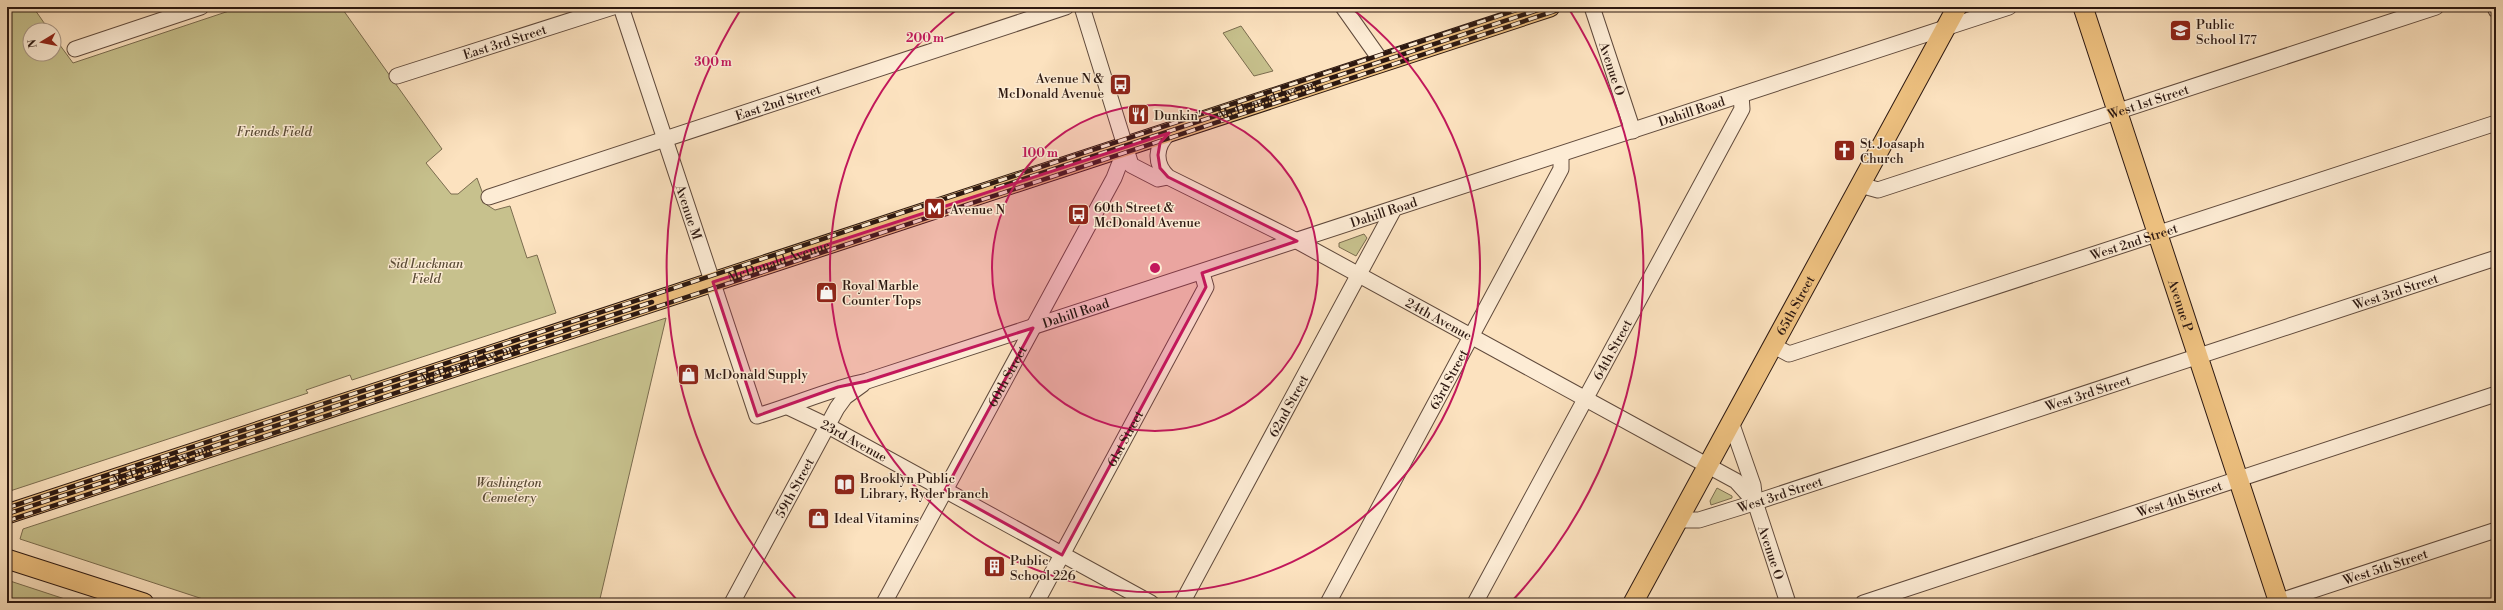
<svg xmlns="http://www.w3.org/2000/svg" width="2503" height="610" font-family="'Libre Bodoni',serif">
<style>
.green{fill:#c7c18d;stroke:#7a6c4f}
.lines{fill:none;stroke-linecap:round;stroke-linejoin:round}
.minor-casing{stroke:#604a3c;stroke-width:17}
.major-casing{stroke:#2c1811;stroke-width:21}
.minor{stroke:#fdecd5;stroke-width:15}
.major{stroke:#eec180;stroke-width:19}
.rail-casing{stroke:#2c1811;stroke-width:4.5}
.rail{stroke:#fdecd5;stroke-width:3;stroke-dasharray:9;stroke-linecap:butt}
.marked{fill:#c2185b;fill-opacity:0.2;stroke:#c2185b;stroke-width:3;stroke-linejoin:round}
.ring{fill:none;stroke:#c2185b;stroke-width:2}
.labels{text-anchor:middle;stroke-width:3;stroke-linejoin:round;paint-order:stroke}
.poi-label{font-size:13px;fill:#2c1811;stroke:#fdecd5;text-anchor:start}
.street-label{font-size:13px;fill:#2c1811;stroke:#fdecd5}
.park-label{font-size:13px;font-style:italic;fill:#5a4b36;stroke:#fdecd5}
.centre{fill:#c2185b;stroke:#fdecd5;stroke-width:2}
.ring-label{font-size:12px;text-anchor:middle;font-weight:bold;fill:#c2185b;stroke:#fdecd5;stroke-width:3;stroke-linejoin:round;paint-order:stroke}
</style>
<rect width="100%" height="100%" fill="#fce2bf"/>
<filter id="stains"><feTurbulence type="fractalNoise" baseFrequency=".005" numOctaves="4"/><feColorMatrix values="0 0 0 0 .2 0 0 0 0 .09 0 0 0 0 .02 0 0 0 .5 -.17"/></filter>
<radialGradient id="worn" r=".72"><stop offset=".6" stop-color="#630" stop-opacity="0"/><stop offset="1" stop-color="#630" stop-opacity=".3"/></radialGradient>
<g class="green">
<polygon points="7,7 33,7 49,30 30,30 30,54 54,54 54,37 73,63 241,7 341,7 442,149 426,163 451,194 458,194 477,178 487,205 495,210 510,206 527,258 537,255 556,313 352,380 350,375 306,390 308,393 7,492"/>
<polygon points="1241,26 1273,71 1254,76 1223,33"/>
<polygon points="1364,234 1367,238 1356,256 1339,247 1339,243"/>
<polygon points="666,318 599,603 215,603 20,539 23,529"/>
<polygon points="1717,488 1732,496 1732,498 1711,505 1710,501"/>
<polygon points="7,580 77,603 7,603"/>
</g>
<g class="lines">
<defs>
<g id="minor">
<path id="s1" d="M 621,7 L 757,416 C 795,405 829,389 867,381 L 2009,7"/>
<polyline points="1082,7 1131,165 1158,179 1168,177"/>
<polyline points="1343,7 1382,62"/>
<path id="s2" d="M 1592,7 L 1633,131"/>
<polyline points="2495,7 2496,10"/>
<polyline points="75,49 201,7"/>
<path id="s3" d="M 397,76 L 613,7"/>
<path id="s4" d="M 1169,133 C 1155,146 1154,164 1168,177 L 1297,241 L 1690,456 L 1736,481 L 1755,502"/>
<path id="s5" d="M 1860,185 L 1878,190 L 2436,7"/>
<path id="s6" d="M 489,197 L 1066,7"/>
<path id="s7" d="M 1772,345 L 1789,354 L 2496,123"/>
<path id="s8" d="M 788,407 L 828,426 L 1151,603"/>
<path id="s9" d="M 1731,422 L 1753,485 L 1755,502 L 1788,603"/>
<path id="s10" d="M 1678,520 L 1699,520 L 1741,507 L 2496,258"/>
<path id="s11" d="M 732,603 L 837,408 L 845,397 L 863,384"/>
<path id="s12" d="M 884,603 L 1114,178 L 1126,147"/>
<path id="s13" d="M 1036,603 L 1206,287 L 1202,273"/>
<path id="s14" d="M 1182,603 L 1394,209"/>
<path id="s15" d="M 1328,603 L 1561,169 L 1561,155"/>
<path id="s16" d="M 1475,603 L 1742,109 L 1741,95"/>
<path id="s17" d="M 1863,603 L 2496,394"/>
<path id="s18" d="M 2274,603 L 2496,530"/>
</g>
<g id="major">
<path id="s19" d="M 2083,7 L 2279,603"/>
<path id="s20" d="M 7,514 L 1550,7"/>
<polyline points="7,559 144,603"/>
<path id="s21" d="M 1633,603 L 1957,7"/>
</g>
</defs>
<use href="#minor" class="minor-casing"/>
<use href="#major" class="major-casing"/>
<use href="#minor" class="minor"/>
<use href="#major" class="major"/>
<defs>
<g id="rail">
<path id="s22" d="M 996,188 L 1547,7"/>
<polyline points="7,508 1526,7"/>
<polyline points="7,514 652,302"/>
<polyline points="7,521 1567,7"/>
</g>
</defs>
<use href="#rail" class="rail-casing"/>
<use href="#rail" class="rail"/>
</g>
<path class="marked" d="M 1169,133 L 1160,143 L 1158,155 L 1160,168 L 1168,177 L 1297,241 L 1202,273 L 1206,287 L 1062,555 L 945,490 L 1033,328 L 867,381 L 838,387 L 757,416 L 713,282 Z"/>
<circle cx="1155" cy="268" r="163" fill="#c2185b" fill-opacity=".12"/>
<g class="ring">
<circle cx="1155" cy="268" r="163"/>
<path d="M1351 8A325 325 0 1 1 959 8"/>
<path d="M798 601A488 488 0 0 1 741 9M1569 9A488 488 0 0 1 1512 601"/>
</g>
<defs>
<symbol id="school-square" viewBox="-11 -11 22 22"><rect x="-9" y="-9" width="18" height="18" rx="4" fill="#8f2418" stroke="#fdecd5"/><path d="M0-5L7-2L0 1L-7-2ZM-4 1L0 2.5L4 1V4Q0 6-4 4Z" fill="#fff"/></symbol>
<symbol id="bus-square" viewBox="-11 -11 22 22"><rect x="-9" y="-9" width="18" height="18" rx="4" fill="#8f2418" stroke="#fdecd5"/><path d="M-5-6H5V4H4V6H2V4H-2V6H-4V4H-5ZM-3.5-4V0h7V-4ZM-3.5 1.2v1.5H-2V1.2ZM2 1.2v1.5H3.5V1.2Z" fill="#fff"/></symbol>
<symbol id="restaurant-square" viewBox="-11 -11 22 22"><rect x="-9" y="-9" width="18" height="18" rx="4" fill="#8f2418" stroke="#fdecd5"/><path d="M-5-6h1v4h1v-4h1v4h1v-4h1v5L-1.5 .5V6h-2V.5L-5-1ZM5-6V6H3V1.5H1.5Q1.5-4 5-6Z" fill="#fff"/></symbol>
<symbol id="church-square" viewBox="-11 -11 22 22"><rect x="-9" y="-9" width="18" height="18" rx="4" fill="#8f2418" stroke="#fdecd5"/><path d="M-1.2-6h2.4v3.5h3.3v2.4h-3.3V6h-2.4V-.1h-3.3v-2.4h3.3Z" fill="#fff"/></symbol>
<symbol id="metro-square" viewBox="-11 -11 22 22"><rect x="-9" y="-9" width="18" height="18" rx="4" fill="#8f2418" stroke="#fdecd5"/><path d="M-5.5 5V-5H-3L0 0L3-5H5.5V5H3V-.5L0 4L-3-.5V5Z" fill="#fff"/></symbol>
<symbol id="shop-square" viewBox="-11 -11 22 22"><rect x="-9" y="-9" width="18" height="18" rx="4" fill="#8f2418" stroke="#fdecd5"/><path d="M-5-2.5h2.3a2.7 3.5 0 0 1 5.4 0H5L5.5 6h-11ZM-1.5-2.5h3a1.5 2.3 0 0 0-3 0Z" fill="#fff"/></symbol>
<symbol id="library-square" viewBox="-11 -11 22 22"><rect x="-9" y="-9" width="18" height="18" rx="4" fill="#8f2418" stroke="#fdecd5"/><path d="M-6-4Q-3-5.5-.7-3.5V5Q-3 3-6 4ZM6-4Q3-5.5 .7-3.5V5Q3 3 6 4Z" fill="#fff"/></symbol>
<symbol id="building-square" viewBox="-11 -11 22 22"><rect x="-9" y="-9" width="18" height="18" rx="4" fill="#8f2418" stroke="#fdecd5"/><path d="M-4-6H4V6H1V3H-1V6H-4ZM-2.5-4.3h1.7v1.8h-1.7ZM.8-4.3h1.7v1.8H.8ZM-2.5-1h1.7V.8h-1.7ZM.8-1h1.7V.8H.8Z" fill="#fff"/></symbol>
</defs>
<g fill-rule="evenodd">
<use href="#school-square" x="2168" y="18" width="25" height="25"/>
<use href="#bus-square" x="1108" y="72" width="25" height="25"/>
<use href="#restaurant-square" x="1126" y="102" width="25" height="25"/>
<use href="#church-square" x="1832" y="138" width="25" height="25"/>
<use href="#metro-square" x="922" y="196" width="25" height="25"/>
<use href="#bus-square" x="1066" y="202" width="25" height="25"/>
<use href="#shop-square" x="814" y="280" width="25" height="25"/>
<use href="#shop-square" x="676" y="362" width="25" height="25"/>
<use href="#library-square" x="832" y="472" width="25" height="25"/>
<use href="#shop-square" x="806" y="506" width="25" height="25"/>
<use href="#building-square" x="982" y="554" width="25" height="25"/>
</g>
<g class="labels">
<g class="poi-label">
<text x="2196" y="29">Public<tspan x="2196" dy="15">School 177</tspan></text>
<text x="1104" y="83" text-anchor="end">Avenue N &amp;<tspan x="1104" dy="15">McDonald Avenue</tspan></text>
<text x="1154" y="120">Dunkin'</text>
<text x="1860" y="148">St. Joasaph<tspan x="1860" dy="15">Church</tspan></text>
<text x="1094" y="212">60th Street &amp;<tspan x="1094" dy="15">McDonald Avenue</tspan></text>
<text x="950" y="214">Avenue N</text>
<text x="842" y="290">Royal Marble<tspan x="842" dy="15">Counter Tops</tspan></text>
<text x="704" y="379">McDonald Supply</text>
<text x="860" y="483">Brooklyn Public<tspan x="860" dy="15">Library, Ryder branch</tspan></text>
<text x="834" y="523">Ideal Vitamins</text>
<text x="1010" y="565">Public<tspan x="1010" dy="15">School 226</tspan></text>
</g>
<g class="street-label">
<text dy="5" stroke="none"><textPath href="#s3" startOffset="113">East 3rd Street</textPath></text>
<text dy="5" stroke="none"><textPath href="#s2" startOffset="65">Avenue O</textPath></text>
<text dy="5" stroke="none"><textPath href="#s22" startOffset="287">McDonald Avenue</textPath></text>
<text dy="5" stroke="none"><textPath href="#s5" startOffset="303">West 1st Street</textPath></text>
<text dy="5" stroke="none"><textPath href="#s6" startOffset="304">East 2nd Street</textPath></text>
<text dy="5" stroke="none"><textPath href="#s1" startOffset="1414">Dahill Road</textPath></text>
<text dy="5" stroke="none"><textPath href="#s1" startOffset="216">Avenue M</textPath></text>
<text dy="5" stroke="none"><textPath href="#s1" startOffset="1090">Dahill Road</textPath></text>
<text dy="5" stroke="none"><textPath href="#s7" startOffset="382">West 2nd Street</textPath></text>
<text dy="5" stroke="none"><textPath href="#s20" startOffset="812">McDonald Avenue</textPath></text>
<text dy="5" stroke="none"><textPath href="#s10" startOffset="754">West 3rd Street</textPath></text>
<text dy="5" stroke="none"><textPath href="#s21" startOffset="339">65th Street</textPath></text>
<text dy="5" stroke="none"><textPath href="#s19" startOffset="314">Avenue P</textPath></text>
<text dy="5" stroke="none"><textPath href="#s1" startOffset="766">Dahill Road</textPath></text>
<text dy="5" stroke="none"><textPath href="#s4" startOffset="356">24th Avenue</textPath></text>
<text dy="5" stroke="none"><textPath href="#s16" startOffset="288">64th Street</textPath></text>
<text dy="5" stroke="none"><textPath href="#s20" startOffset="488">McDonald Avenue</textPath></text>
<text dy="5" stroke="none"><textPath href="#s12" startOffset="258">60th Street</textPath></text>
<text dy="5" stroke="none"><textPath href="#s15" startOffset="254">63rd Street</textPath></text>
<text dy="5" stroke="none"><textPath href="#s10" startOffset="430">West 3rd Street</textPath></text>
<text dy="5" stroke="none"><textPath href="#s14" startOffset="224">62nd Street</textPath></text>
<text dy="5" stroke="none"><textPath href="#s13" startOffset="187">61st Street</textPath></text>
<text dy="5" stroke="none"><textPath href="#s8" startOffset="74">23rd Avenue</textPath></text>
<text dy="5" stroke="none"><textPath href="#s20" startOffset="164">McDonald Avenue</textPath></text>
<text dy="5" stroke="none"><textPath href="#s11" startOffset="131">59th Street</textPath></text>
<text dy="5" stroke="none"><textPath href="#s10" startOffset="106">West 3rd Street</textPath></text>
<text dy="5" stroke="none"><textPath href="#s17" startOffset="333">West 4th Street</textPath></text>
<text dy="5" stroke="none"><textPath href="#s9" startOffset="137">Avenue O</textPath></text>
<text dy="5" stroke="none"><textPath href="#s18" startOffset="117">West 5th Street</textPath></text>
</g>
<g class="park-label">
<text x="274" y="136">Friends Field</text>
<text x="426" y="268">Sid Luckman<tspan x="426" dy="15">Field</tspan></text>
<text x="509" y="487">Washington<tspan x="509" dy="15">Cemetery</tspan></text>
</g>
</g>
<circle cx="1155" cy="268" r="6" class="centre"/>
<g class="ring-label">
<text x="925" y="42">200 m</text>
<text x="713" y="66">300 m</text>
<text x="1040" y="157">100 m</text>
</g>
<rect width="2503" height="610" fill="none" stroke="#fce2bf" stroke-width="24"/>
<rect x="8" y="8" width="2487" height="594" fill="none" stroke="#2c1811" stroke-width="2"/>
<rect x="12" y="12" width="2479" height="586" fill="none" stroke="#2c1811"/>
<g transform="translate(42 42) rotate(260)"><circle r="19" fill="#fdecd5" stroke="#a99787"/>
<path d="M0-3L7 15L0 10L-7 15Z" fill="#8f2418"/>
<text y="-6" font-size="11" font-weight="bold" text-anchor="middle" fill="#2c1811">N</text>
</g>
<rect width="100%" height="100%" filter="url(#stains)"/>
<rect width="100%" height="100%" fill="url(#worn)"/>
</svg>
